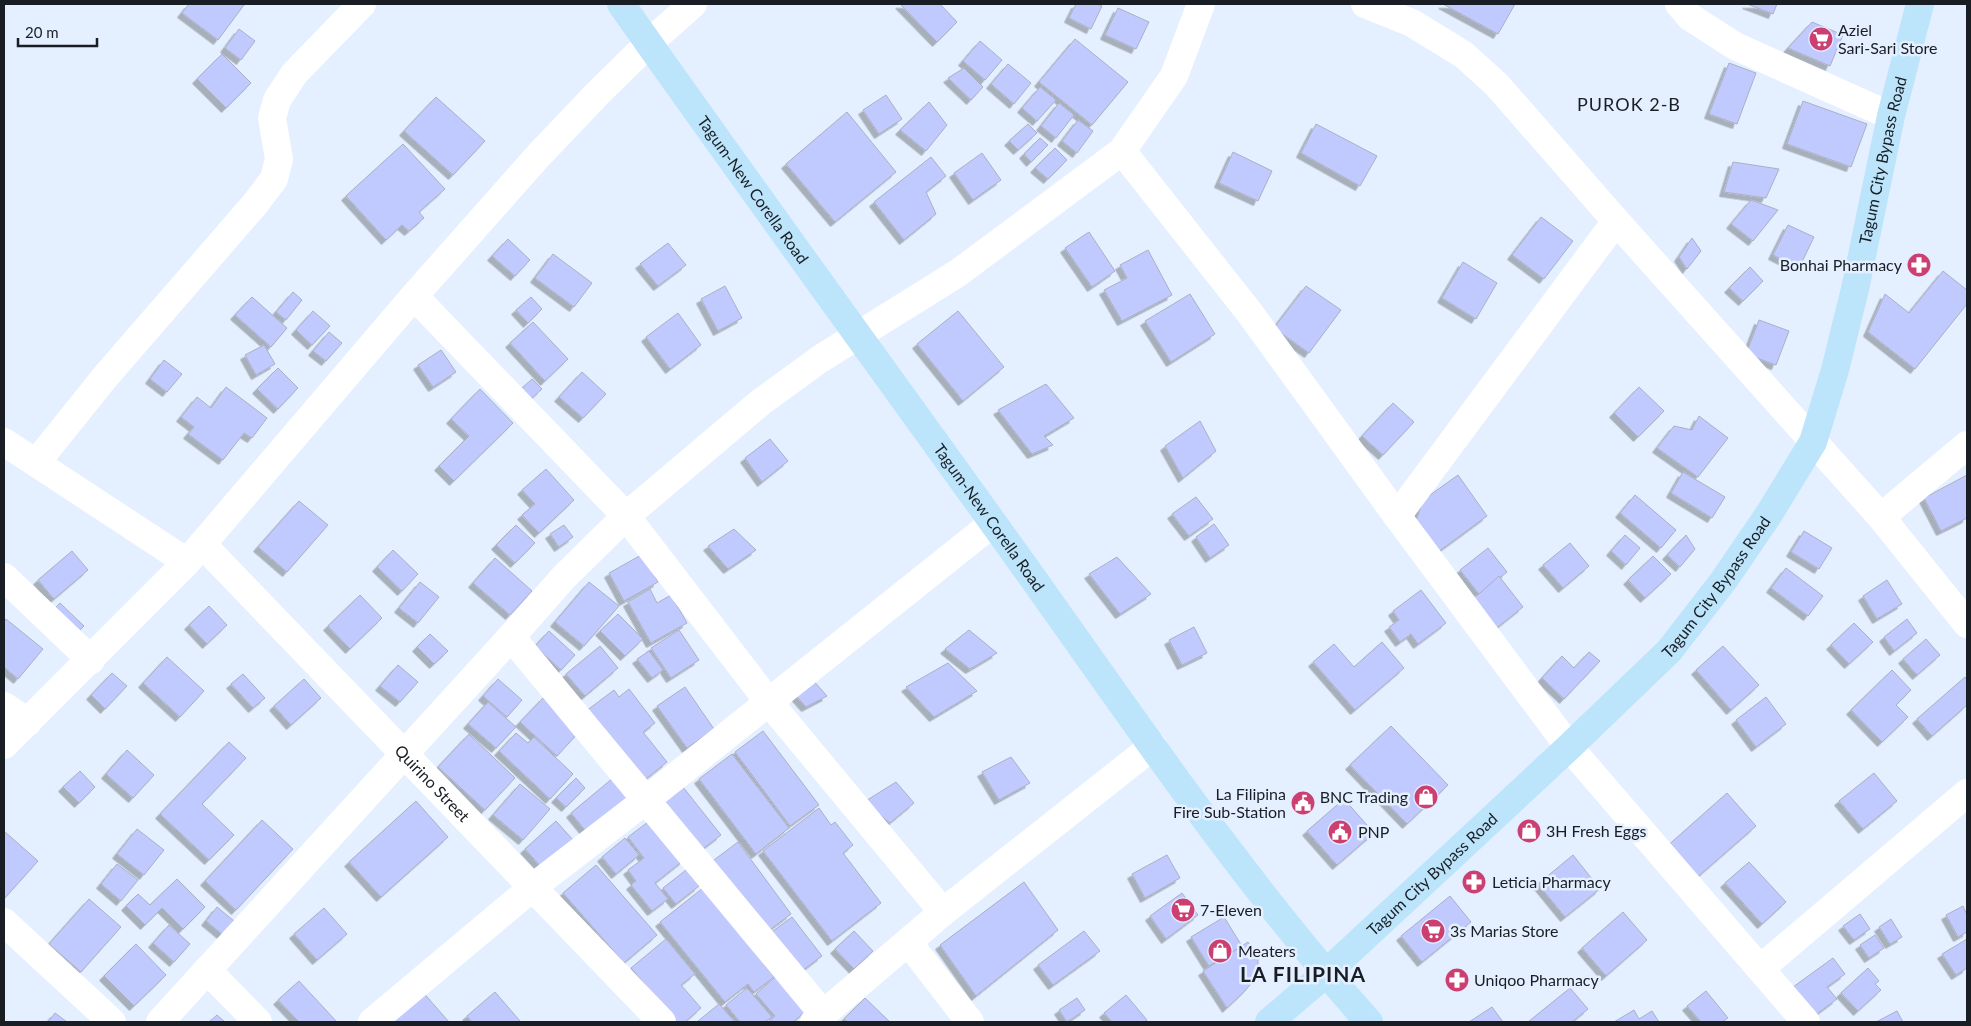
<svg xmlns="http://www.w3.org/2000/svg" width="1971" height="1026" font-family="Lato,sans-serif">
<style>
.building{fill:#c1caff;stroke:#abafc4;filter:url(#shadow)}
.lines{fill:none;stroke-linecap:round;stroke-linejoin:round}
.minor{stroke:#fff;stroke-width:28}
.major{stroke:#bce4fb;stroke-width:28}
.labels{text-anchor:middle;stroke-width:5;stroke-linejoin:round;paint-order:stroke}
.poi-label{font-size:16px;fill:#191e25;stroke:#e4efff;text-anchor:start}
.street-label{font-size:16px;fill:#191e25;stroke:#e4efff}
.neighbourhood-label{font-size:18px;letter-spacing:1px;fill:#191e25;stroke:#e4efff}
.district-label{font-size:21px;font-weight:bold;letter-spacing:1px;fill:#191e25;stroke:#e4efff}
</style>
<defs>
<filter id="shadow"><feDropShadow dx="-4.5" dy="4.5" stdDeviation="0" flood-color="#0004"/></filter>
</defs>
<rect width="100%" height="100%" fill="#e4efff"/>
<g class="building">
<polygon points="189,4 242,4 244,5 218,40 182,13"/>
<polygon points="900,4 940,4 957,22 937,42"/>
<polygon points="1076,4 1097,4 1102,6 1091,29 1069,18"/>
<polygon points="1443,4 1515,4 1498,34"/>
<polygon points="1747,4 1777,4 1773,14"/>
<polygon points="1118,8 1149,22 1136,49 1105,35"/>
<polygon points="1812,22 1843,35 1830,66 1788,48"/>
<polygon points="239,29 255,41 241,60 225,48"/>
<polygon points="1075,39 1128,82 1092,125 1039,82"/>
<polygon points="980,41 1002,60 985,80 963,61"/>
<polygon points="222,54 251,83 226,108 197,79"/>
<polygon points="1729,63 1756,73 1737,124 1709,114"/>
<polygon points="1008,64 1031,83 1014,104 991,84"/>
<polygon points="964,68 983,87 971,100 948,78"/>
<polygon points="1040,87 1056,100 1037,121 1022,108"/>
<polygon points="886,95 902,119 879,134 863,110"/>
<polygon points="436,97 485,141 453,175 404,131"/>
<polygon points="1803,101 1867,124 1851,167 1787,144"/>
<polygon points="929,102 947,125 926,151 900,130"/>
<polygon points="1059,103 1074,115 1056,138 1041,126"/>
<polygon points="847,112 896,172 835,222 786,164"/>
<polygon points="1078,120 1093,131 1077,153 1062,141"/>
<polygon points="1028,124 1037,133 1018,150 1009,141"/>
<polygon points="1316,124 1377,156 1360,186 1301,153"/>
<polygon points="1040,138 1048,145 1031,162 1024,154"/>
<polygon points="403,144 445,189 419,212 424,218 409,231 402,225 386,240 346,196"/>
<polygon points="1055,148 1067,160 1048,179 1035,168"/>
<polygon points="1233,152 1272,171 1258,201 1219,183"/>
<polygon points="982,153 1001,180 973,200 954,173"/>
<polygon points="931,157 946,176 926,192 936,214 904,240 874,202"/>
<polygon points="1733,162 1779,169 1766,198 1724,192"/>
<polygon points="1751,200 1778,210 1753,241 1731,224"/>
<polygon points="1541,217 1573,241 1544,279 1512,255"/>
<polygon points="1788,225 1814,237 1799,268 1773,255"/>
<polygon points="1089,232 1115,271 1092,287 1065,248"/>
<polygon points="1692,238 1701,251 1687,269 1679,257"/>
<polygon points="508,239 530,260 515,276 492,256"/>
<polygon points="668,243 686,265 658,286 640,264"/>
<polygon points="1148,250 1172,295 1122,321 1104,290 1127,278 1120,265"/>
<polygon points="553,254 592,283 574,307 535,278"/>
<polygon points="1463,262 1497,283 1476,319 1442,298"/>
<polygon points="1750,267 1763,281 1743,301 1729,288"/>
<polygon points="1943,271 1967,290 1967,304 1915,369 1868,332 1885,294 1909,313"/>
<polygon points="725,286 742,318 718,331 701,299"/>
<polygon points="1306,286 1341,310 1309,353 1274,328"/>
<polygon points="293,292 302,300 286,320 276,312"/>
<polygon points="1190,294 1215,334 1171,362 1145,321"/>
<polygon points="252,297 287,328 271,347 235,315"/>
<polygon points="531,297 542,309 528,323 516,310"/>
<polygon points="313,311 330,326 312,345 296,330"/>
<polygon points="958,311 1004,367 963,401 917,344"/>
<polygon points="678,313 701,345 670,369 646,337"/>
<polygon points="1759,320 1789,331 1776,365 1746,354"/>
<polygon points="533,322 568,359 545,381 510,343"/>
<polygon points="329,332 342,343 326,361 313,351"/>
<polygon points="264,345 275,364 256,375 245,355"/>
<polygon points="441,350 456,372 433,387 418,365"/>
<polygon points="164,360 182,374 167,392 150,379"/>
<polygon points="278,368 298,388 278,409 257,389"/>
<polygon points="582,372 606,394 583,418 559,397"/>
<polygon points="532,379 542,389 531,399 521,389"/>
<polygon points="1046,384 1074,418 1044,436 1053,445 1032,454 998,410"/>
<polygon points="226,387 267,418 252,438 244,433 223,460 188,434 194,427 181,417 197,397 211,408"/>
<polygon points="1639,387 1664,411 1638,437 1614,413"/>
<polygon points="480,389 513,423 454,481 439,466 469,436 451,419"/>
<polygon points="1393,403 1414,422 1383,455 1362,436"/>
<polygon points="1699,416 1728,438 1698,477 1657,448 1674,426 1692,430"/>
<polygon points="1200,421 1216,451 1183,478 1165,446"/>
<polygon points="770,439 788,461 762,482 745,458"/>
<polygon points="546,469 574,500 539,533 522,515 535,504 522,490"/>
<polygon points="1683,472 1725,497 1712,518 1671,493"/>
<polygon points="1458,475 1487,516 1438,552 1416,521 1423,500"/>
<polygon points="1967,475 1967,518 1941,531 1924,498"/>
<polygon points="1635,495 1676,530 1661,548 1620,513"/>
<polygon points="1196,497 1213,519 1189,536 1172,514"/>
<polygon points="299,501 328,525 287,572 258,547"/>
<polygon points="1214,524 1229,545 1210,558 1196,537"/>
<polygon points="516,525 535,543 515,563 496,545"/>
<polygon points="564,525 573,537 559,547 550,534"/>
<polygon points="734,529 756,550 728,569 708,546"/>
<polygon points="1804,531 1832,548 1819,569 1791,552"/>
<polygon points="1625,535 1640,548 1626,565 1611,551"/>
<polygon points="1686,535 1695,549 1680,567 1667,555"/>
<polygon points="1570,543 1589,566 1563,588 1543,565"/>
<polygon points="1488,548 1507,572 1479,594 1460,570"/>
<polygon points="393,550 418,574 402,591 377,567"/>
<polygon points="72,551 88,570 54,599 38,580"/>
<polygon points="643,554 658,582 624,601 609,573"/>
<polygon points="1653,556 1671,574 1645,598 1628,580"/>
<polygon points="1117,557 1151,594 1120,614 1089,574"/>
<polygon points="495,558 532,591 510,615 473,583"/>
<polygon points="1786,568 1823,596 1808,616 1771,588"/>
<polygon points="1499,576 1523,607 1494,630 1469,600 1479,594"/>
<polygon points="1887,580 1902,604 1877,619 1863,596"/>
<polygon points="420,582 439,597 418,623 399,608"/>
<polygon points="589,582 619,606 584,646 555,622"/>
<polygon points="650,589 657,603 671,595 687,623 651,643 628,602"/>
<polygon points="1421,590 1446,623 1418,644 1411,634 1400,642 1389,627 1399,620 1393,611"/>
<polygon points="360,595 382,618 350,649 328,626"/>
<polygon points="60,603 84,626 74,636 50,613"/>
<polygon points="209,606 227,625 207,644 189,625"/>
<polygon points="618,614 643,639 625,656 600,631"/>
<polygon points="6,619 43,649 18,679 4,667 4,622"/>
<polygon points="1907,619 1917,633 1894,651 1884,637"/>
<polygon points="1854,623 1873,642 1849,664 1831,645"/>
<polygon points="1194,627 1207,653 1182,665 1169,640"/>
<polygon points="679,630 699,660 671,678 651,648"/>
<polygon points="969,630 997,653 970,669 945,649"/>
<polygon points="549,631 575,655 561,670 535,646"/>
<polygon points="430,634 448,651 434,664 417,647"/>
<polygon points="1926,639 1940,655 1917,675 1903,659"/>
<polygon points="1382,642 1404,668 1355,710 1313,662 1334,644 1354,667"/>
<polygon points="600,646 618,668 585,696 566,674"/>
<polygon points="1723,646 1759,685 1731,710 1696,670"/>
<polygon points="649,651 663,670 652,678 637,659"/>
<polygon points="1589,652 1600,661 1564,699 1542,678 1562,656 1574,668"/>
<polygon points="167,657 204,691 180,717 143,683"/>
<polygon points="948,663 977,691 934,717 906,687"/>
<polygon points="398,665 418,682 400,702 380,686"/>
<polygon points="1892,670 1911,690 1896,705 1908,717 1882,742 1851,710"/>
<polygon points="112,673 127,686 105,709 91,695"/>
<polygon points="243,674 265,698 253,708 231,684"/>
<polygon points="1965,677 1967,680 1967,705 1932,736 1917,719"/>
<polygon points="811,678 827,696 806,707 790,689"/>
<polygon points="304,679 321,698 291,725 274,706"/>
<polygon points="498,679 522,700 507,717 483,696"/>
<polygon points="685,687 714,729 687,748 657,706"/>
<polygon points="629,689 655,723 643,732 667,762 642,782 586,711 614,690 619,697"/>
<polygon points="544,697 580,731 557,756 520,722"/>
<polygon points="1766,697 1786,724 1756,747 1736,720"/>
<polygon points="488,702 516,727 496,748 468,724"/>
<polygon points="1391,726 1448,785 1407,824 1350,765"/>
<polygon points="763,731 819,805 790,826 735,752"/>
<polygon points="516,733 528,743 534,737 573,774 550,799 499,751"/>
<polygon points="469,734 515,778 485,810 438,767"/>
<polygon points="229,742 246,758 202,804 234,835 209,860 160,814"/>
<polygon points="127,750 154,775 133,798 106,774"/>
<polygon points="732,754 789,828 756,854 699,779"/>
<polygon points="1011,757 1030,783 999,800 982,772"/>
<polygon points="80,771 95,787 79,803 63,787"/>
<polygon points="1874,773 1897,801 1863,829 1839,801"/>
<polygon points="576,778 585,788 566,807 556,798"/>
<polygon points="613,778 631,800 589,835 571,813"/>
<polygon points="896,782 914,803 890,823 864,802"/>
<polygon points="520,784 550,809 523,840 493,815"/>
<polygon points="683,787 721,835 696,854 659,807"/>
<polygon points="1727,793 1756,826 1693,881 1664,849"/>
<polygon points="1344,799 1374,833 1337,865 1307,831"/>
<polygon points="416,801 448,837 381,897 349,862"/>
<polygon points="819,808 831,825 835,822 853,845 843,853 881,903 832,941 763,851"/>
<polygon points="652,819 684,860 655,883 668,899 652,911 631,885 636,881 628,870 644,858 628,837"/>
<polygon points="262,820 293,849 236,910 205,881"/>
<polygon points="556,821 574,841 543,869 525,849"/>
<polygon points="137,829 164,850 144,875 117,854"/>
<polygon points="4,831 38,861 4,899"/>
<polygon points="625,838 639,855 616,874 602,857"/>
<polygon points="738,842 791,914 763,935 710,863"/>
<polygon points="1167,855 1180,878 1145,898 1132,874"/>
<polygon points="1573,855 1600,889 1565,917 1538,884"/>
<polygon points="1749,862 1786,902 1762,924 1725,883"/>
<polygon points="117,864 138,880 121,901 101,884"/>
<polygon points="596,865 657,935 624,963 563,893"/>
<polygon points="686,870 699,886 676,904 663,888"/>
<polygon points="177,879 205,907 183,929 162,908 145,925 126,906 138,894 150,905"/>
<polygon points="1024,882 1058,930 976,996 940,945"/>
<polygon points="703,888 774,977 754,992 748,984 725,1002 660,922"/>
<polygon points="1182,893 1198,915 1166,939 1150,916"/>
<polygon points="1450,896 1471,922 1422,962 1401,936"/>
<polygon points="89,899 121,927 81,972 49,944"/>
<polygon points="1963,906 1967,915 1967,932 1958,937 1946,915"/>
<polygon points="217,907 234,921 223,935 206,921"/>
<polygon points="324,908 347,934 317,960 294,934"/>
<polygon points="1623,912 1647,940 1606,976 1582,948"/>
<polygon points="1860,914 1870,929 1854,940 1843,926"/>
<polygon points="792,917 822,956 795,976 765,937"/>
<polygon points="1224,917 1242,946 1209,966 1191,937"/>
<polygon points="1891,919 1902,937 1890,944 1879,927"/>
<polygon points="169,925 190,944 174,962 153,943"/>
<polygon points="854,931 873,951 854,969 835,949"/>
<polygon points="1084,931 1100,951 1053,985 1038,965"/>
<polygon points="1875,935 1884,948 1869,958 1860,945"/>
<polygon points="666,939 695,974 681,985 701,1008 685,1022 676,1022 631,968"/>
<polygon points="1967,939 1967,968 1956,975 1942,954"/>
<polygon points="1248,942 1258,957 1258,969 1253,981 1245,991 1227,1008 1203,971"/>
<polygon points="136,944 166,975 134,1006 104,976"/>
<polygon points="1833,958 1845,974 1827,987 1837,999 1814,1016 1793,987"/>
<polygon points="1868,968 1879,981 1875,984 1881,990 1858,1011 1841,993"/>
<polygon points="775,977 805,1012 793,1022 768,1022 775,1016 756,994"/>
<polygon points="299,981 337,1022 299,1022 278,1000"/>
<polygon points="747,988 772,1017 765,1022 740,1022 726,1005"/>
<polygon points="1570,988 1588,1009 1572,1022 1528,1022"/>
<polygon points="421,990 449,1022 385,1022"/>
<polygon points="1706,991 1728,1018 1722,1022 1701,1022 1687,1006"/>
<polygon points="495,992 520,1021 518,1022 472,1022 467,1016"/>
<polygon points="1126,995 1147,1020 1144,1022 1112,1022 1104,1013"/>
<polygon points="865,998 890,1022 848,1022 844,1019"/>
<polygon points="1077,998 1085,1010 1067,1022 1059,1010"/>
<polygon points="719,1004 735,1022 697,1022"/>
<polygon points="1492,1007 1503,1022 1469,1022"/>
<polygon points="1634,1010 1639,1019 1652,1011 1659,1022 1614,1022"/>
<polygon points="1897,1011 1903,1022 1876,1022"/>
<polygon points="55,1013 67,1022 48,1022"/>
<polygon points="217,1015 225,1022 209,1022"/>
</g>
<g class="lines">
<g class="minor">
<polyline points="1365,4 1412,23 1464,55 1497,85 1616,221 1881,517 1967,624"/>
<polyline points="1679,4 1690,17 1735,46 1891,116"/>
<polyline points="1122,151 1249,312 1397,516 1569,747 1806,1022"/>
<polyline points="414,296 626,516 768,701 943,912"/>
<polyline points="4,442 187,562"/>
<polyline points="36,463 105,377 255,204 274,179 279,159 272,118 277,100 294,74 362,4"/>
<polyline points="1397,516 1616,221"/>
<polyline points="1881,517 1967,445"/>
<path id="s1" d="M 202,544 L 662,1022"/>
<polyline points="4,577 91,660"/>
<polyline points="511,637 823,1014"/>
<polyline points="4,706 28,722"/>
<polyline points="4,745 187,562 414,296 539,155 598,93 649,43 693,4"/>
<polyline points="4,922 112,1022"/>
<polyline points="908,942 970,1022"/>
<polyline points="1761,968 1967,793"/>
<polyline points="207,970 258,1022"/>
<polyline points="160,1022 511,637 564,577 626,516 761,402 820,359 958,273 1122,151 1174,76 1201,4"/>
<polyline points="372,1022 533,887 646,800 993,523"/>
<polyline points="814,1022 943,912 1153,746"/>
</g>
<g class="major">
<path id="s2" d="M 621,4 C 751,189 885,372 1017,556 C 1130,714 1239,877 1369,1022"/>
<path id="s3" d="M 1269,1022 L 1325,974 L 1569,747 L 1669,651 L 1724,580 L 1769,514 L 1813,442 L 1835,370 L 1855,289 L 1891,116 L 1920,4"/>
</g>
</g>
<defs>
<symbol id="supermarket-disc" viewBox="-11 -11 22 22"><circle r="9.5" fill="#cb3f71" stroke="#e4efff"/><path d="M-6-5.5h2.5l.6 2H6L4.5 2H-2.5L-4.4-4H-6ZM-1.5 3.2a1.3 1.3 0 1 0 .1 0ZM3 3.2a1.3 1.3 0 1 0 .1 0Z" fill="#fff"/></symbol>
<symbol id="pharmacy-disc" viewBox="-11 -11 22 22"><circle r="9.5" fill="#cb3f71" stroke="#e4efff"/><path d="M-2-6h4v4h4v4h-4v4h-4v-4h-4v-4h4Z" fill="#fff"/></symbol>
<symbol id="shop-disc" viewBox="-11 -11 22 22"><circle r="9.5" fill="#cb3f71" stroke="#e4efff"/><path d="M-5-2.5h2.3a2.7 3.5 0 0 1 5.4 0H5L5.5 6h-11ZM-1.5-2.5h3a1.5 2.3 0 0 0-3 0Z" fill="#fff"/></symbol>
<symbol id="civic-disc" viewBox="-11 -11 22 22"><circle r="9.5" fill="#cb3f71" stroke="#e4efff"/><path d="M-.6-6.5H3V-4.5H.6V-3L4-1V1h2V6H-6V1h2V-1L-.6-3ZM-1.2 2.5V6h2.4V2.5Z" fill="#fff"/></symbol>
</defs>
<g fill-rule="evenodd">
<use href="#supermarket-disc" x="1807" y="25" width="28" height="28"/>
<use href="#pharmacy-disc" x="1905" y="251" width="28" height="28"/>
<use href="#shop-disc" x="1412" y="783" width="28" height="28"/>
<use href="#civic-disc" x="1289" y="789" width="28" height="28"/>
<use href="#shop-disc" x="1515" y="817" width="28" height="28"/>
<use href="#civic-disc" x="1326" y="818" width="28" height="28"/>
<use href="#pharmacy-disc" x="1460" y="868" width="28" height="28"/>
<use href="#supermarket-disc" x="1169" y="896" width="28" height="28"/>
<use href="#supermarket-disc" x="1419" y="917" width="28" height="28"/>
<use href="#shop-disc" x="1206" y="937" width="28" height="28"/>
<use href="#pharmacy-disc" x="1443" y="966" width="28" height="28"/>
</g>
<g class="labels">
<g class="poi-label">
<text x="1838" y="36">Aziel<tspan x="1838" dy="18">Sari-Sari Store</tspan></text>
<text x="1902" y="271" text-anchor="end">Bonhai Pharmacy</text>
<text x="1286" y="800" text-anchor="end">La Filipina<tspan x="1286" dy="18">Fire Sub-Station</tspan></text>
<text x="1408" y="803" text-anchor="end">BNC Trading</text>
<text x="1546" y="837">3H Fresh Eggs</text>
<text x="1358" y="838">PNP</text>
<text x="1492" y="888">Leticia Pharmacy</text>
<text x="1200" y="916">7-Eleven</text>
<text x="1450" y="937">3s Marias Store</text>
<text x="1238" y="957">Meaters</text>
<text x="1474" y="986">Uniqoo Pharmacy</text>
</g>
<g class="street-label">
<text dy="6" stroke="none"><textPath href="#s3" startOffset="1090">Tagum City Bypass Road</textPath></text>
<text dy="6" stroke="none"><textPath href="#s2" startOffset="228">Tagum-New Corella Road</textPath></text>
<text dy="6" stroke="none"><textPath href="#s2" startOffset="632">Tagum-New Corella Road</textPath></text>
<text dy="6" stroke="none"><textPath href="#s3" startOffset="625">Tagum City Bypass Road</textPath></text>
<text dy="6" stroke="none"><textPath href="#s1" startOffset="332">Quirino Street</textPath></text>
<text dy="6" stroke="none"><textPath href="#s3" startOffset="220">Tagum City Bypass Road</textPath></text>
</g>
<g class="neighbourhood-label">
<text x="1629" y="111">PUROK 2-B</text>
</g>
<g class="district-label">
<text x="1303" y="982">LA FILIPINA</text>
</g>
</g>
<rect width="1971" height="1026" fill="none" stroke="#191e25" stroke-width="10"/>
<path d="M18 38v8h79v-8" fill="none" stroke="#191e25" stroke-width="2.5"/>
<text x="25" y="38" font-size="15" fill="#191e25" stroke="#e4efff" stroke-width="4" paint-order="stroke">20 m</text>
</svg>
